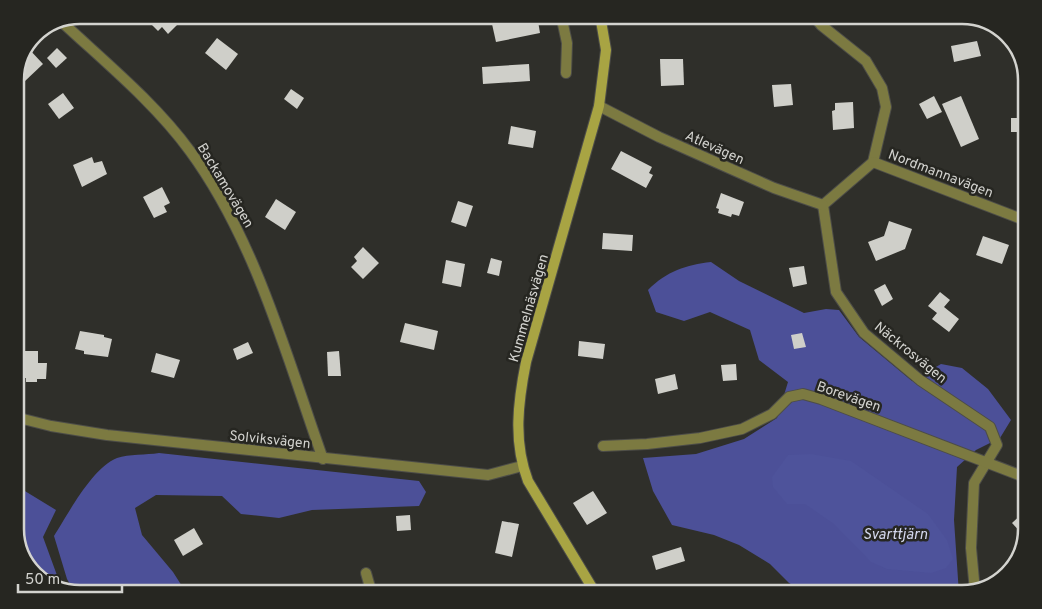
<svg xmlns="http://www.w3.org/2000/svg" width="1042" height="609" font-family="Overpass,sans-serif">
<style>
.forest{fill:#4c5098}
.water{fill:#4e539b}
.building{fill:#cfcfc9}
.lines{fill:none;stroke-linecap:round;stroke-linejoin:round}
.street-casing{stroke:#4d4d48;stroke-width:12}
.secondary-casing{stroke:#4d4d48;stroke-width:12}
.street{stroke:#7c7a41;stroke-width:10}
.secondary{stroke:#a8a443;stroke-width:10}
.labels{text-anchor:middle;stroke-width:5;stroke-linejoin:round;paint-order:stroke}
.street-label{font-size:14px;fill:#d3d3cf;stroke:#262621}
.water-label{font-size:15px;font-style:italic;fill:#d6daef;stroke:#262621}
.rim{fill:none;stroke:#d3d3cf;stroke-width:2.5}
</style>
<rect width="100%" height="100%" fill="#2f2f2a"/>
<g class="forest">
<path d="M 711,262 L 739,281 L 804,313 L 826,309 L 839,310 L 859,337 L 912,381 L 941,364 L 962,368 L 988,389 L 1011,420 L 1000,438 L 976,450 L 957,467 L 954,520 L 959,594 L 809,594 L 789,583 L 770,564 L 739,545 L 714,535 L 672,525 L 653,491 L 643,458 L 696,454 L 744,439 L 777,418 L 788,382 L 759,360 L 750,330 L 710,312 L 684,321 L 656,312 L 648,290 C 667,271 686,265 711,262 Z"/>
<path d="M 159,453 L 419,481 L 426,492 L 419,506 L 312,510 L 279,518 L 241,514 L 222,496 L 156,495 L 135,508 L 142,535 L 173,572 L 187,594 L 75,593 L 67,579 L 54,536 C 68,514 92,468 117,458 C 129,454 146,455 159,453 Z"/>
<path d="M 15,485 L 56,510 L 43,537 L 62,589 C 12,576 15,528 15,485 Z"/>
</g>
<polygon class="water" points="811,454 851,461 928,514 947,540 953,559 946,568 931,573 887,569 871,562 834,524 805,504 787,504 773,487 772,477 788,455"/>
<g class="building">
<polygon points="149,15 187,15 168,34 162,27 158,31 150,23 154,20"/>
<polygon points="537,15 540,33 496,42 492,24"/>
<polygon points="217,38 238,54 226,70 205,53"/>
<polygon points="977,41 981,56 954,62 951,46"/>
<polygon points="28,48 43,64 24,82 16,74"/>
<polygon points="57,48 67,58 56,68 47,58"/>
<polygon points="660,59 683,59 684,85 661,86"/>
<polygon points="529,64 530,81 483,84 482,67"/>
<polygon points="791,84 793,105 774,107 772,85"/>
<polygon points="291,89 304,98 297,109 284,99"/>
<polygon points="63,93 74,108 59,119 48,104"/>
<polygon points="934,96 942,112 927,119 919,104"/>
<polygon points="961,96 979,139 961,147 942,104"/>
<polygon points="853,102 854,128 833,130 832,111 835,110 835,103"/>
<rect x="1011" y="118" width="16" height="14"/>
<polygon points="511,126 536,131 533,148 508,144"/>
<polygon points="621,151 652,167 649,173 653,175 646,188 611,169"/>
<polygon points="92,157 94,163 102,161 107,174 82,187 73,165"/>
<polygon points="162,187 170,203 164,206 167,212 154,218 143,197"/>
<polygon points="721,193 744,202 739,216 732,214 731,217 718,213 719,209 716,208"/>
<polygon points="276,199 296,212 285,230 265,217"/>
<polygon points="458,201 473,206 466,227 451,222"/>
<polygon points="889,221 912,229 905,249 876,261 868,242 884,236"/>
<polygon points="603,233 633,235 632,251 602,249"/>
<polygon points="983,236 1009,245 1002,264 976,255"/>
<polygon points="363,247 379,263 363,279 351,267 357,261 354,257"/>
<polygon points="491,258 502,261 499,276 487,273"/>
<polygon points="446,260 465,264 461,287 442,283"/>
<polygon points="804,266 807,284 793,287 789,268"/>
<polygon points="885,284 893,299 882,306 874,290"/>
<polygon points="940,292 950,300 944,307 959,319 949,332 932,319 937,313 928,306"/>
<polygon points="405,323 438,331 434,350 400,342"/>
<polygon points="80,331 104,335 104,337 112,339 108,357 84,354 84,351 75,349"/>
<polygon points="802,333 806,347 794,349 791,335"/>
<polygon points="579,341 605,344 603,359 578,356"/>
<polygon points="248,342 253,353 237,360 233,349"/>
<polygon points="25,351 38,351 38,363 47,363 46,379 37,379 37,382 26,382 26,378 19,378 20,362 24,362"/>
<polygon points="339,351 341,376 328,376 327,352"/>
<polygon points="156,353 180,360 174,378 151,372"/>
<polygon points="736,364 737,380 723,381 721,365"/>
<polygon points="675,374 678,389 658,394 655,379"/>
<polygon points="593,491 607,513 587,525 573,503"/>
<polygon points="1027,509 1027,529 1025,537 1012,523"/>
<polygon points="410,515 411,530 397,531 396,516"/>
<polygon points="502,521 519,524 512,557 495,553"/>
<polygon points="194,528 203,544 183,556 174,540"/>
<polygon points="681,547 685,561 656,570 652,556"/>
</g>
<g class="lines">
<defs>
<g id="street">
<polyline points="561,15 567,43 566,73"/>
<polyline points="813,15 821,25 866,61 882,88 886,107 873,162 823,205 836,292 864,333 920,380 990,427 997,445 974,483 971,548 975,591"/>
<path d="M 62,22 C 106,63 155,103 190,151 C 256,241 286,355 323,459"/>
<polyline points="599,106 659,137 774,188 823,205"/>
<polyline points="873,162 1027,221"/>
<polyline points="15,417 51,426 107,435 488,475 522,466"/>
<polyline points="603,446 647,444 700,438 742,429 772,414 789,397 803,394 821,399 1027,478"/>
<polyline points="366,573 372,594"/>
</g>
<path id="secondary" d="M 596,594 L 528,481 C 513,442 518,402 526,362 L 599,106 L 606,50 L 600,15"/>
</defs>
<use href="#street" class="street-casing"/>
<use href="#secondary" class="secondary-casing"/>
<use href="#street" class="street"/>
<use href="#secondary" class="secondary"/>
</g>
<g class="labels">
<g class="street-label">
<text transform="translate(715 147) rotate(24)" y="5">Atlevägen</text>
<text transform="translate(941 173) rotate(21)" y="5">Nordmannavägen</text>
<text transform="translate(226 185) rotate(59)" y="5">Backamovägen</text>
<text transform="translate(528 308) rotate(-74)" y="5">Kummelnäsvägen</text>
<text transform="translate(911 352) rotate(39)" y="5">Näckrosvägen</text>
<text transform="translate(849 396) rotate(19)" y="5">Borevägen</text>
<text transform="translate(270 439) rotate(6)" y="5">Solviksvägen</text>
</g>
<g class="water-label">
<text x="895" y="539">Svarttjärn</text>
</g>
</g>
<path d="M0 0H1042V609H0ZM80 24H962A56 56 0 0 1 1018 80V529A56 56 0 0 1 962 585H80A56 56 0 0 1 24 529V80A56 56 0 0 1 80 24Z" fill="#262621" fill-rule="evenodd"/>
<path class="rim" d="M80 24H962A56 56 0 0 1 1018 80V529A56 56 0 0 1 962 585H80A56 56 0 0 1 24 529V80A56 56 0 0 1 80 24Z"/>
<path d="M18 584v8h104v-8" fill="none" stroke="#d3d3cf" stroke-width="2.5"/>
<text x="25" y="584" font-size="15" fill="#d3d3cf" stroke="#262621" stroke-width="4" paint-order="stroke">50 m</text>
</svg>
